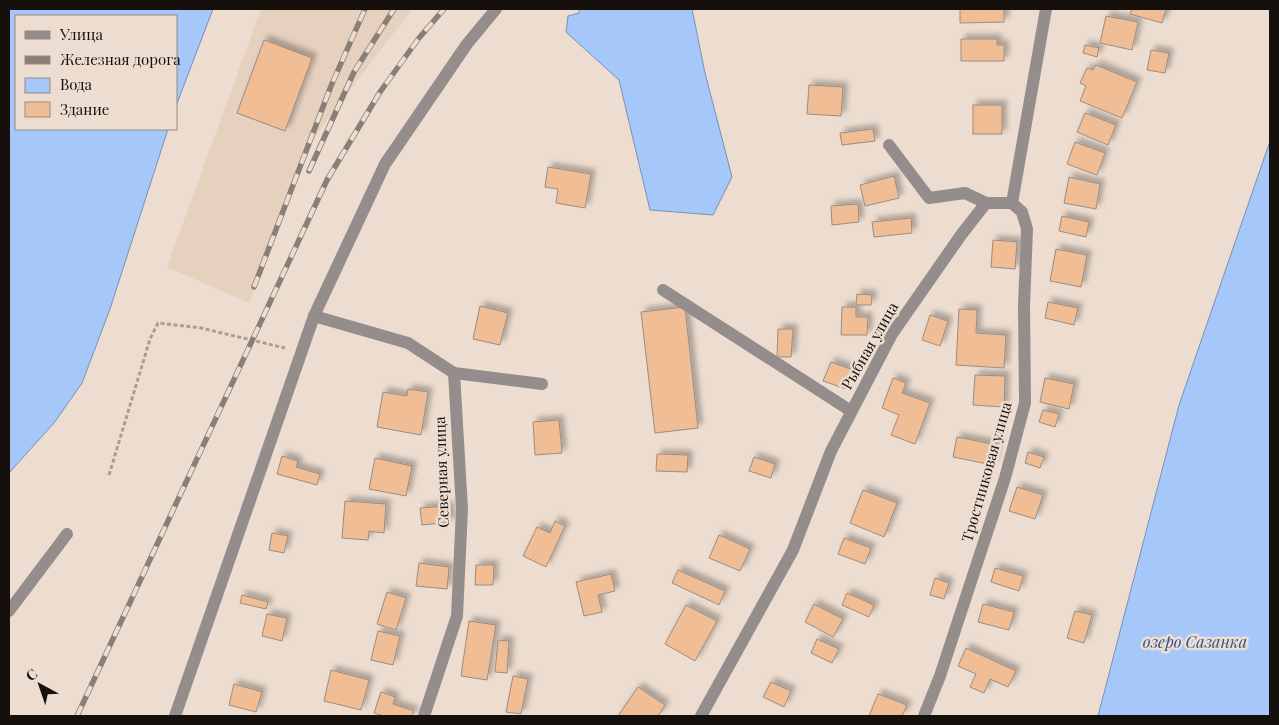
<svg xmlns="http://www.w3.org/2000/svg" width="1279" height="725" font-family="'Playfair Display',serif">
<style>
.built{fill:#e6d0be}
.water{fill:#a5c7fa;stroke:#7a90b2}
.building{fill:#f1bd95;stroke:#9b8c81;filter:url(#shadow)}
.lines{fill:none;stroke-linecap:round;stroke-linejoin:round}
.path{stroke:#aa9d92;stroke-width:3;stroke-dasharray:4 2.5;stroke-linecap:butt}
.service{stroke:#958c8c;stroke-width:12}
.minor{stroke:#958c8c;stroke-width:12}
.tertiary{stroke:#958c8c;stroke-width:12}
.rail-casing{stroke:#897f75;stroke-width:5.5}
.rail{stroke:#edddd0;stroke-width:4;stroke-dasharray:11;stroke-linecap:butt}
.labels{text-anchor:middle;stroke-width:5;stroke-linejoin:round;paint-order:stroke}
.street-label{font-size:15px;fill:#15100b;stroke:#edddd0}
.water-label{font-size:16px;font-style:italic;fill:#27518d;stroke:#edddd0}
</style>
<defs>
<filter id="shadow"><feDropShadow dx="4.5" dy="-4.5" stdDeviation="2.5" flood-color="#0004"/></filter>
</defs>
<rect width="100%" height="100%" fill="#edddd0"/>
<polygon class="built" points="261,9 412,9 315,136 249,303 167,267"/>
<g class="water">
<polygon points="9,9 213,9 176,106 176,16 16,16 16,129 168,129 110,309 82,383 54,423 9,473"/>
<polygon points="579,9 692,9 705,73 732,177 713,215 650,210 619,80 566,32 568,16 579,13"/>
<polygon points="1270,141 1270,716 1098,716 1179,405"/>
</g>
<g class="building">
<polygon points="960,9 1004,9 1004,22 960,23"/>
<polygon points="1132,9 1166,9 1162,23 1130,14"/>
<polygon points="1106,16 1138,22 1132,50 1100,43"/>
<polygon points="961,39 997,39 997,45 1004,45 1004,61 961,61"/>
<polygon points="264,40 312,58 285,131 237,113"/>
<polygon points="1085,45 1099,48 1097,57 1083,53"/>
<polygon points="1151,50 1169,53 1165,73 1147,70"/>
<polygon points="1096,65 1137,82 1122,118 1080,101 1086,86 1080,83 1087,68 1093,70"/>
<polygon points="809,85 843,87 841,116 807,114"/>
<rect x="973" y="105" width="29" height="29"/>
<polygon points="1085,113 1116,125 1108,145 1077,132"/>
<polygon points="873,129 875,141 842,145 840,133"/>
<polygon points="1075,142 1105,153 1097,175 1067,164"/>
<polygon points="548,167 591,174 585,208 556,203 558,189 545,187"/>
<polygon points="894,176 899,198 865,206 860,185"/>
<polygon points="1069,177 1100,184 1096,209 1064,203"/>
<polygon points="858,204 859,222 832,225 831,206"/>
<polygon points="1062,216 1089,222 1086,237 1059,231"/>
<polygon points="911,218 912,233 874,237 872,222"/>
<polygon points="993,240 1017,242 1015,269 991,267"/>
<polygon points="1056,249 1087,255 1081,287 1050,281"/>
<polygon points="857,294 872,295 871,305 856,305"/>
<polygon points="1048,302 1078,308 1074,325 1045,318"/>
<polygon points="480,306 508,313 500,345 473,339"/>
<polygon points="685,307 698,428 655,433 641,312"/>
<polygon points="842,307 856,307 856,317 868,317 867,335 841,335"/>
<polygon points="959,309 977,310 976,333 1006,335 1004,368 956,365"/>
<polygon points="930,315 948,321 940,346 922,340"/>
<polygon points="778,329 793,329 791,357 777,357"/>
<polygon points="831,362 853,370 846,389 823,381"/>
<polygon points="975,375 1005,376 1004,407 973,405"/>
<polygon points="893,378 906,383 902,393 930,403 915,444 891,435 899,415 882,408"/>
<polygon points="1045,378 1074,384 1069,409 1040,402"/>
<polygon points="408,389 428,392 421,435 377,427 383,392 407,396"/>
<polygon points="1043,410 1059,414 1055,427 1039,422"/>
<polygon points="559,420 562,453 535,455 533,422"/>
<polygon points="957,437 997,445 993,465 953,457"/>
<polygon points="1028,452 1044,457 1040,468 1025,463"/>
<polygon points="657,454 688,455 687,472 656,471"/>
<polygon points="282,456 298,461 296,467 320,474 317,485 277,474"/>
<polygon points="754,457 775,464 771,478 749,471"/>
<polygon points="375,458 412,466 406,496 369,489"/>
<polygon points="1017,487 1043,495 1035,519 1009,511"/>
<polygon points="863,490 897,503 884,537 850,523"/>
<polygon points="345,501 386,504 384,533 369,531 368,540 342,538"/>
<polygon points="449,506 451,522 422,525 420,508"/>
<polygon points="555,521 565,526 546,567 523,556 537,527 550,533"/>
<polygon points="272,533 288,536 284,553 269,550"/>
<polygon points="719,535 750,549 740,571 709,558"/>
<polygon points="844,538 871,548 865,564 838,554"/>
<polygon points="419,563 449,567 447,589 416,586"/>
<polygon points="476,565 494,565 493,585 475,585"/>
<polygon points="995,568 1023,576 1019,591 991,582"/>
<polygon points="678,570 725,591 719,605 672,583"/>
<polygon points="611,574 615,591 598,595 602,612 584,616 576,582"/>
<polygon points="935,578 949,583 944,599 930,595"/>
<polygon points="387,592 406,598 396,630 377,624"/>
<polygon points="847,593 874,605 869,617 842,605"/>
<polygon points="242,595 268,602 266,609 240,603"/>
<polygon points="814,604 843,619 833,637 805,622"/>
<polygon points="983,604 1014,612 1009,630 978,622"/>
<polygon points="686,605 717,621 695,661 665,644"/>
<polygon points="1075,611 1092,615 1084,643 1067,638"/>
<polygon points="267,614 287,618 282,641 262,636"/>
<polygon points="469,621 496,625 487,680 461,676"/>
<polygon points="378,631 400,636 393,665 371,660"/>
<polygon points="817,639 839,649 832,663 811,653"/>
<polygon points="498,640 509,641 507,673 495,672"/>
<polygon points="966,648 1016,671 1008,687 990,679 984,693 970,687 976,674 958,666"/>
<polygon points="331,670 369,680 361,710 324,701"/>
<polygon points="513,676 528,679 521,714 506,712"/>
<polygon points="771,682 791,691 784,707 763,697"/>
<polygon points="234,684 262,692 256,712 229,705"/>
<polygon points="638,687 665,705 658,716 618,716"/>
<polygon points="381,692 395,697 393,704 414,711 412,716 384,716 374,713"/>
<polygon points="878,694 907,705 902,716 869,716"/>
</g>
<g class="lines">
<polyline class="path" points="109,475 150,339 158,323 201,328 285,348"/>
<g class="service">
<polyline points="889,145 929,198 965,193 986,203"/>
<polyline points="663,290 851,411"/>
<polyline points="314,316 408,343 454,373 462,509 457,616 424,716"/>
<polyline points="454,373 542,384"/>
</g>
<g class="minor">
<polyline points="9,611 67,534"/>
<polyline points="701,716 793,550 831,451 892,334 961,235 986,203 1012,203 1046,9"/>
<polyline points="924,716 940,676 1005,478 1025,403 1024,306 1027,229 1022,212 1012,203"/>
</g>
<polyline class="tertiary" points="175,716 314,316 385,164 467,44 496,9"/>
<defs>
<g id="rail">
<polyline points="309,171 354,72 394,9"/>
<polyline points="254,287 331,86 365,9"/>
<polyline points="77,716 327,180 380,92 419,38 444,9"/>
</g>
</defs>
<use href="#rail" class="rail-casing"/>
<use href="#rail" class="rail"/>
</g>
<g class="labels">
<g class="street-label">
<text transform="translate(870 346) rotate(-60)" y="5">Рыбная улица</text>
<text transform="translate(442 472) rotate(-92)" y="5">Северная улица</text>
<text transform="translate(987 472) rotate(-74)" y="5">Тростниковая улица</text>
</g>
<g class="water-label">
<text x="1195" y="648">озеро Сазанка</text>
</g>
</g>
<rect width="1279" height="725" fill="none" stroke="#15100b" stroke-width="20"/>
<rect x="15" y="15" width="162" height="115" fill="#edddd0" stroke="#978b81"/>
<rect x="25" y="31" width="25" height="8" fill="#958c8c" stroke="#978b81"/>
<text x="60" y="40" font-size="15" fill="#15100b">Улица</text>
<rect x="25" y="56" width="25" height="8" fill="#897f75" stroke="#978b81"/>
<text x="60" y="65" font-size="15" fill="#15100b">Железная дорога</text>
<rect x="25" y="78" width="25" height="15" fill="#a5c7fa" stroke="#978b81"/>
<text x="60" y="90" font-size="15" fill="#15100b">Вода</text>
<rect x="25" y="102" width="25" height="15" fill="#f1bd95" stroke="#978b81"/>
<text x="60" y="115" font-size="15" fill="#15100b">Здание</text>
<g transform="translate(40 685) rotate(320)" stroke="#edddd0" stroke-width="4" paint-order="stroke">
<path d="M0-4L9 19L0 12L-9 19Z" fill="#15100b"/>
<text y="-8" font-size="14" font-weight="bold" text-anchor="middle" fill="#15100b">С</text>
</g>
</svg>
